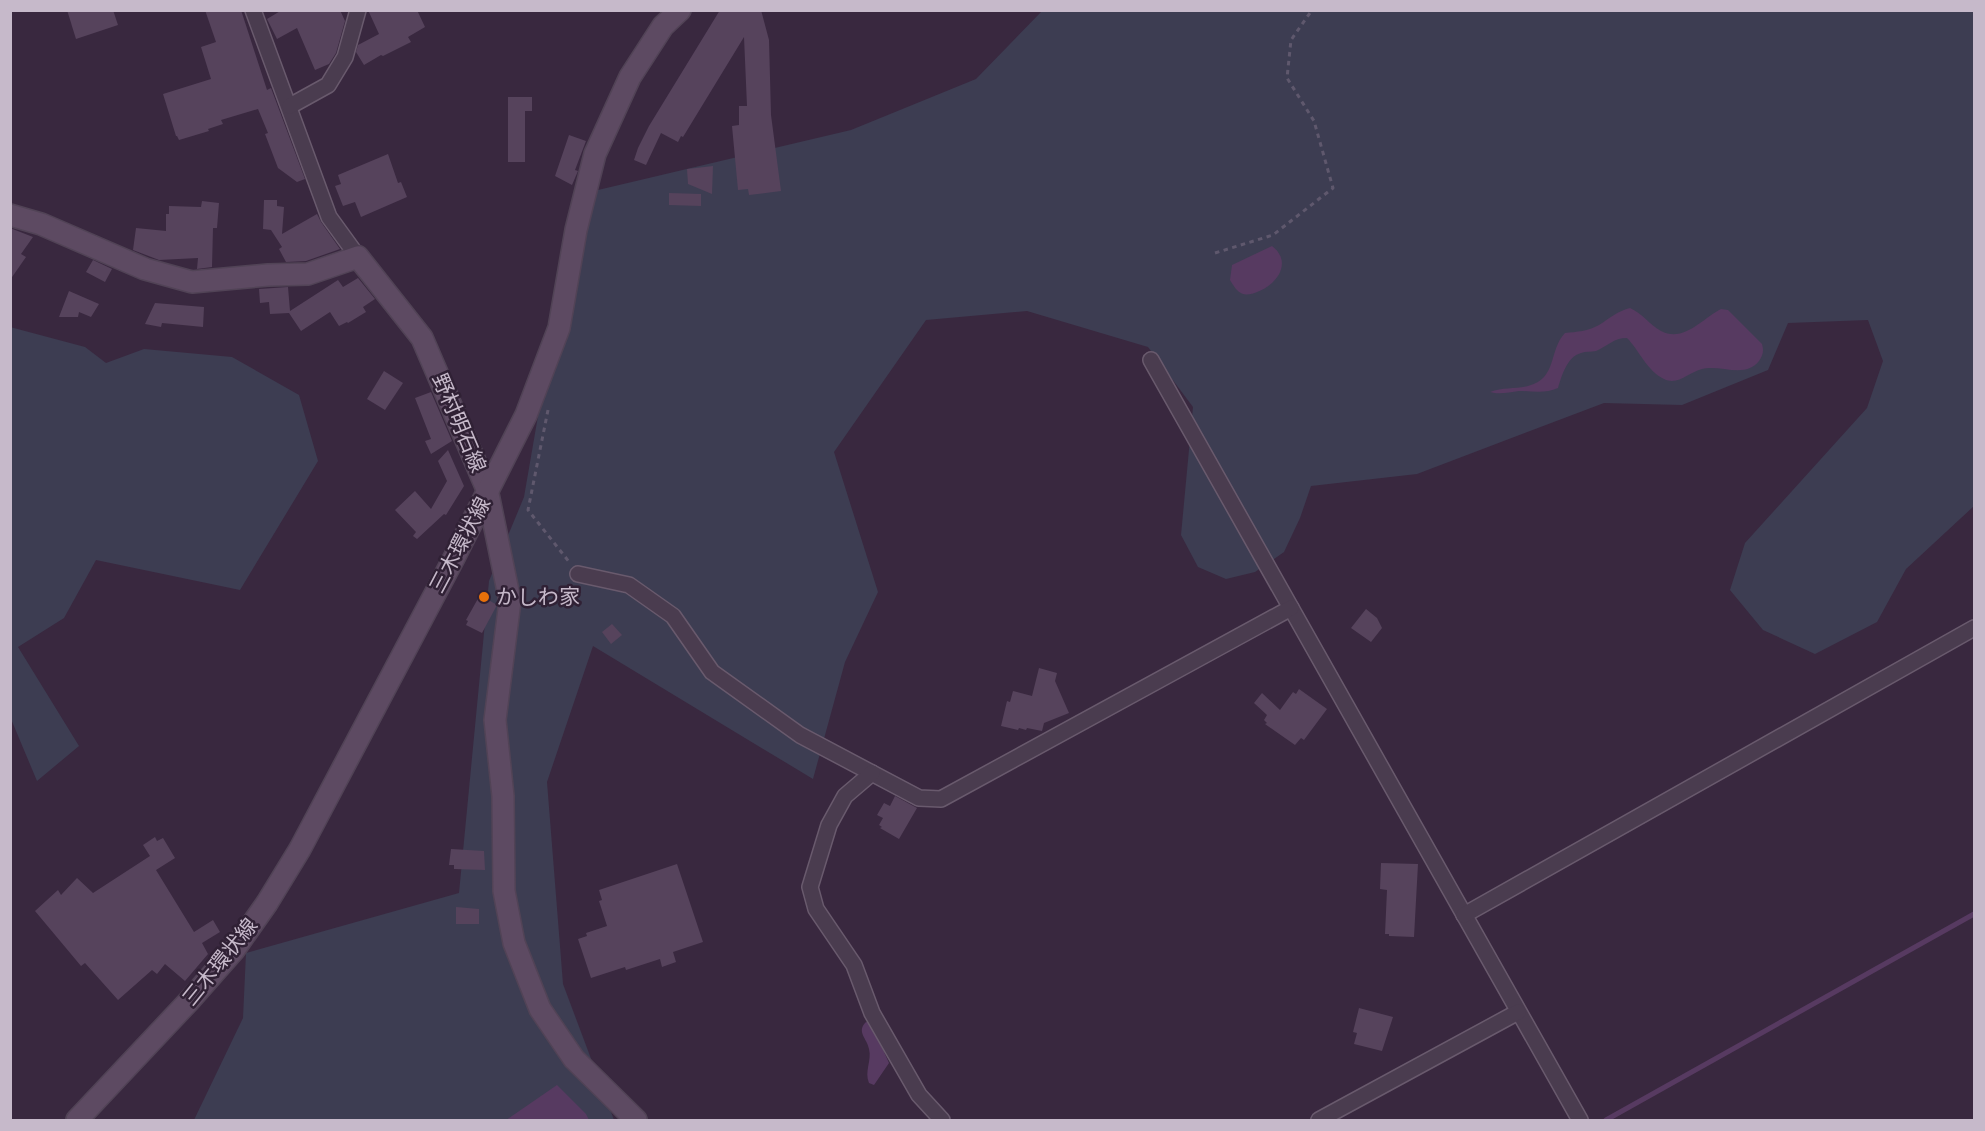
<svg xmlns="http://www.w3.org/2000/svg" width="1985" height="1131" font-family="Rubik,'Noto Sans JP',sans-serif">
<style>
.green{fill:#3d3d52}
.water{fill:#573a61}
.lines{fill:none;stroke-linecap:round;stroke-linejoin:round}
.stream{stroke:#573a61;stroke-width:5}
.building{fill:#56435c}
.street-casing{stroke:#695a6d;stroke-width:18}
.secondary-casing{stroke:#514356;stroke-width:24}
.path{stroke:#5f586d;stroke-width:3;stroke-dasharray:4.5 4.5;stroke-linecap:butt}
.street{stroke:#4a3c4f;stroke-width:15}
.secondary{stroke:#5d4a62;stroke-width:21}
.food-dot{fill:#e8710a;stroke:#302135;stroke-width:2}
.labels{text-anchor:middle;stroke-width:5;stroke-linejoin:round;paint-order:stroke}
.street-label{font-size:21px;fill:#c6b9ca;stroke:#302135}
.poi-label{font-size:21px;fill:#c6b9ca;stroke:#302135;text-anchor:start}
</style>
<rect width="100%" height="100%" fill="#39283f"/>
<g class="green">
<polygon points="1042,11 1974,11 1974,506 1906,569 1877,622 1815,654 1763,630 1730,590 1745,543 1867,408 1883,361 1868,320 1788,323 1768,370 1682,405 1604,403 1417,474 1311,486 1300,518 1284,552 1255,572 1226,579 1198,567 1181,535 1193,407 1148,347 1027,311 926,320 834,452 878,592 845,662 813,779 593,646 547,782 563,984 614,1120 194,1120 243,1018 246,953 459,893 489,581 524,497 556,312 598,190 851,130 976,79"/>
<polygon points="10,327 85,347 106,363 144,349 232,357 299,395 318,461 240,590 96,560 64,618 18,647 79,746 37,781 11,719"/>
</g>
<g class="water">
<path d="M 1272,246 C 1293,262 1277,285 1257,292 C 1253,294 1247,295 1243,294 C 1237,292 1233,285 1230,280 L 1232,265 Z"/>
<path d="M 1630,308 C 1643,314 1650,325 1661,331 C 1684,343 1703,318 1721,309 L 1728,310 L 1762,344 C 1764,351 1763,355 1759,361 C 1745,379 1720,364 1702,369 C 1689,372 1678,386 1664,379 C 1647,371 1639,350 1627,338 C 1613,338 1608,346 1596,351 C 1591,352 1586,351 1581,353 C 1567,357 1562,375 1558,388 C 1545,394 1533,391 1519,391 C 1509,392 1500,395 1490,392 C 1503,387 1516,389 1528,386 C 1558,378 1548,351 1565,333 C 1577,332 1588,331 1599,325 C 1610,318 1618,311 1630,308 Z"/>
<path d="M 866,1022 L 871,1023 L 889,1063 L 874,1085 L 869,1083 C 864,1072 872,1060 869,1049 C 867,1038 856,1032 866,1022 Z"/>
<polygon points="557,1085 586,1114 589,1120 506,1120"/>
</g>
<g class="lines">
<polyline class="stream" points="1606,1120 1974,914"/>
</g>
<g class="building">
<polygon points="67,10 113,10 118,25 76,39"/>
<polygon points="205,10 241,10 267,90 271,88 305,179 297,182 278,168 265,134 268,133 258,109 221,120 223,124 208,129 209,131 179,140 177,136 176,136 163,94 211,79 201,47 216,42"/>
<polygon points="282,10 340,10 345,21 336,53 329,64 315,70 297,28 277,39 267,19"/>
<polygon points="368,10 417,10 425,27 408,37 411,42 383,56 381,55 364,65 356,52 358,45 379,34"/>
<polygon points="720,10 761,10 769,40 771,115 781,191 749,195 748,189 738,190 732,126 739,125 739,106 747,106 744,37 683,137 681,136 678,142 661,133 646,165 634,160 638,148 649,126"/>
<polygon points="508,97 532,97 532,111 525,111 525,162 508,162"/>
<polygon points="569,135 586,141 575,170 578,171 572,185 555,176"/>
<polygon points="388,154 398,183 401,182 407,197 361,217 355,202 343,206 335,186 341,184 338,175"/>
<polygon points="713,166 712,194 688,184 687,169"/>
<polygon points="669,193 701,194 701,206 669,205"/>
<polygon points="264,200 277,200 277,206 284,207 282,234 317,214 321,222 340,249 306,261 286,262 279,249 282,247 271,230 263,229"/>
<polygon points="202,201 219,203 217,228 213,228 212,267 197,269 198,258 159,260 133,250 136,228 166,231 166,214 169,214 169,206 201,207"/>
<polygon points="10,228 33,237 21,254 26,257 10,280"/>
<polygon points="93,260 112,269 105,282 86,272"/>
<polygon points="358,278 375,299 363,307 366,312 348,323 347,322 339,326 330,312 301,331 289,313 270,314 269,302 260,303 259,289 288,287 290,311 338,280 343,287"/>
<polygon points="69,291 99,304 91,317 79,312 78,317 59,317"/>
<polygon points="155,303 204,307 203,327 162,323 161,327 145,324"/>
<polygon points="384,371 403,383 385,410 367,399"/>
<polygon points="431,392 452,441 431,454 425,441 431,439 415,398"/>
<polygon points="448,450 464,486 446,515 444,514 417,539 413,536 416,532 395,510 415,491 431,509 447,481 438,461"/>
<polygon points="480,595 497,605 482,633 466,625 468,621 466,620"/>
<polygon points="1366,609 1377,618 1382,628 1371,642 1351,628"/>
<polygon points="612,624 622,635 611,644 602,632"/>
<polygon points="1039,668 1057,673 1055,681 1069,713 1044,723 1042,731 1027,728 1026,730 1019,728 1018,730 1001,726 1007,701 1010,702 1013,691 1032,696"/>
<polygon points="1299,689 1327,709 1304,740 1301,738 1295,745 1265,724 1267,723 1264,720 1267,715 1254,703 1262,693 1280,710 1293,692 1296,694"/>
<polygon points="895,796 917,808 899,839 880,828 882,827 879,825 883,818 877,815 884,803 890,806"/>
<polygon points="155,837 157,841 163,838 175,858 156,870 194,932 213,920 220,932 202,943 208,954 185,981 165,964 157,974 152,970 118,1000 85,963 81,966 35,911 58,890 61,895 77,878 93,893 150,856 143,845"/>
<polygon points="451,849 484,851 485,870 454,869 454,865 449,865"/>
<polygon points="1381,863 1418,864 1414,937 1389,936 1389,934 1385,934 1387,890 1380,889"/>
<polygon points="677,864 703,942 673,952 676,962 662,967 660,959 626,970 625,967 591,978 578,939 587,936 586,933 607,926 599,901 602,900 599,890"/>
<polygon points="456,907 479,909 479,924 456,924"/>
<polygon points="1359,1008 1393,1017 1382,1051 1354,1044 1357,1033 1353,1032"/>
</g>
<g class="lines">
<defs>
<g id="street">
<polyline points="253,10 329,217 358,257"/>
<polyline points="290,106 328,85 345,57 358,10"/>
<polyline points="1151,360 1580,1120"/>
<polyline points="578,574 629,585 673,616 712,672 800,735 919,798 941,799 1291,608"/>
<polyline points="872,773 845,796 829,825 810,887 816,909 854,965 872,1013 919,1095 942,1120"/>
<polyline points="1464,915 1974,628"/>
<polyline points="1319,1120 1518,1012"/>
</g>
<g id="secondary">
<polyline points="10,215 41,224 145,269 192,282 268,275 308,274 358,257 422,338 487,489 510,601 495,720 503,796 504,891 514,943 540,1009 574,1059 636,1120"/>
<polyline points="77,1120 189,1001 234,950 267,903 300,849 454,558 526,415 559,328 576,230 595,154 630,77 663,26 680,10"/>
</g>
</defs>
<use href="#street" class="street-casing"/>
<use href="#secondary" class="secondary-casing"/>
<g class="path">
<polyline points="1215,253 1273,235 1333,188 1314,121 1287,78 1291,40 1312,10"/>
<polyline points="548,410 528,510 570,563"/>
</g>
<use href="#street" class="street"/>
<use href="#secondary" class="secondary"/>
</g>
<circle class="food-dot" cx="484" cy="597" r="6"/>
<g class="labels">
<g class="street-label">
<text transform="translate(459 423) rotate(67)" y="7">野村明石線</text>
<text transform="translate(460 545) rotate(-62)" y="7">三木環状線</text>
<text transform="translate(220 962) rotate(-51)" y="7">三木環状線</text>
</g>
<g class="poi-label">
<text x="496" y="604">かしわ家</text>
</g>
</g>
<rect width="1985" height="1131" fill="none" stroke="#c6b9ca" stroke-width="24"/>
</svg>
